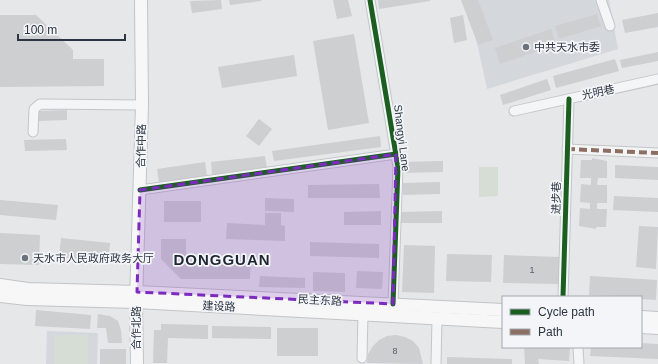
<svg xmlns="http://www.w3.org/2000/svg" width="658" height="364" font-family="Helvetica,'Noto Sans SC',sans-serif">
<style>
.built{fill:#d4d7dc}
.green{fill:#d6ddd5}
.building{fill:#cdcfd1}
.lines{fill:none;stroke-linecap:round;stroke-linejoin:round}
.minor-casing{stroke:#c3c5c7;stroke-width:11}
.major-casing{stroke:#c2c4c6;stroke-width:14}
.minor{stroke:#f4f5f6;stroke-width:9}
.major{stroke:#f7f7f8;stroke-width:12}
.quiet{stroke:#8d6e63;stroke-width:4;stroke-dasharray:8 4;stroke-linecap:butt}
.cycleway-casing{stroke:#f3f5f8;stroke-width:8}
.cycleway{stroke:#1b5e20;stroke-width:5}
.marked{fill:#7b2cbf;fill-opacity:0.2;stroke:#7b2cbf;stroke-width:3;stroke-dasharray:8 5;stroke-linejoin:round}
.poi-dot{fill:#6d737c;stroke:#f3f5f8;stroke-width:1.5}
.labels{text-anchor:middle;stroke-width:3.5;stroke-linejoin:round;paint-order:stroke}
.number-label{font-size:9px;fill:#565c66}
.poi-label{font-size:11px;fill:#2d3542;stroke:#f3f5f8;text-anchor:start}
.street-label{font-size:11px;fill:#2d3542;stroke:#f3f5f8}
.district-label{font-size:15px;font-weight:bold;letter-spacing:1px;fill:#1f2633;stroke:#f3f5f8}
</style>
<rect width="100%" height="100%" fill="#e5e7e9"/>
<g class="built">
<polygon points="464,0 609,0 618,49 487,89 476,38"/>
<polygon points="47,331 98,333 97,364 46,364"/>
</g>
<g class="green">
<polygon points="479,167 498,167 498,196 479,197"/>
<rect x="54" y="335" width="34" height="29"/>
</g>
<g class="building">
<polygon points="221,0 222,9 192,13 190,1"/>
<polygon points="229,0 261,0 261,1 230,5"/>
<polygon points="333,0 348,0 352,16 337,19"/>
<polygon points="378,0 430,0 430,1 379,9"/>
<polygon points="461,0 478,0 493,40 478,45"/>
<polygon points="658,13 658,27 625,33 622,20"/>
<polygon points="597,14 601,26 559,39 555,26"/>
<polygon points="0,15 36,15 73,50 73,59 104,59 104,86 0,87"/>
<polygon points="463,15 467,40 454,43 450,18"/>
<polygon points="551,29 556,45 500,64 495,48"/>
<polygon points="354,34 369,123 328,130 313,41"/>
<polygon points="658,52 658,61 622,68 620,60"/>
<polygon points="294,55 297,76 222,88 218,67"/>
<polygon points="615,59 619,71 556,88 553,76"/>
<polygon points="547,79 551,90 503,105 500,95"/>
<polygon points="67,110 67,120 37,121 37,111"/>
<polygon points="259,119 272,129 259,146 246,136"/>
<polygon points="380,136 381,147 274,161 272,151"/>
<polygon points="66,139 67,150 25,151 24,140"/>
<polygon points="265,156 267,168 212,175 211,162"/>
<polygon points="592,158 607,161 607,178 598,178 597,185 607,185 607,203 597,203 597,209 607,209 606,227 596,227 596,229 579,226 580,208 590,209 590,203 580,202 581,184 591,185 591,178 580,178 581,160 592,160"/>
<polygon points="443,161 443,172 400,173 400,162"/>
<polygon points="205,162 207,176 159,183 157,169"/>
<polygon points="615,165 658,167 658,180 615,178"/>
<polygon points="440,182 440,194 403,195 403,183"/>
<polygon points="379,184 380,198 308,198 308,185"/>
<polygon points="614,196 658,198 658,212 613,210"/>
<polygon points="265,198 294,199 294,212 265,211"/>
<polygon points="0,200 58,205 56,220 0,215"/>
<rect x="164" y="201" width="37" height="21"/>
<polygon points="381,211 381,225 344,225 344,212"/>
<polygon points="442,211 442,223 400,223 400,212"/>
<polygon points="265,213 281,213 281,225 285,226 285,241 226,239 227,223 265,225"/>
<polygon points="639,226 658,227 656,269 636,267"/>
<polygon points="0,233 40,235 39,265 0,264"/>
<polygon points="61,238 110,243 109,254 100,262 59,257"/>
<polygon points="161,239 186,239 186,259 190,259 190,261 251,261 250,279 181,279 161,259"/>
<polygon points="310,242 379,244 379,258 310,256"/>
<polygon points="404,245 435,246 434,293 402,292"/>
<polygon points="447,254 492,255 491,282 446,281"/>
<polygon points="504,255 561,257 560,284 503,283"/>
<polygon points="357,271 383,272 382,289 356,288"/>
<polygon points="313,272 345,273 345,292 313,291"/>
<polygon points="260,276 305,278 305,288 259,287"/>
<polygon points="590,276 657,280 656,300 641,299 641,297 589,295"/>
<polygon points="36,310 91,315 90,329 35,326"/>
<polygon points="98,314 110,316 118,321 121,330 122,343 108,343 106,328 97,328"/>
<polygon points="161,324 208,325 208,339 168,338 167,363 153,363 154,330 161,330"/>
<polygon points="212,326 271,327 271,339 212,338"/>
<rect x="277" y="328" width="41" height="28"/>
<polygon points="396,335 405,337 413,341 419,348 423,364 367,363 368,354 373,346 379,340 387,336"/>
<polygon points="641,343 658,344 658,359 590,356 591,347 641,347"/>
<polygon points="524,347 570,347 569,361 538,359 539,364 525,364"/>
<rect x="100" y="349" width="26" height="15"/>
<polygon points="447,357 512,359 512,364 447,364"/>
</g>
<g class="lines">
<defs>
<g id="minor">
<polyline points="370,0 398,167 393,304"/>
<polyline points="601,0 610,26"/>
<polyline points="514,111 658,79"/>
<polyline points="33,132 34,109 40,104 142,105"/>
<polyline points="567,149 658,153"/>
<polyline points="140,190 396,154"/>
<polyline points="563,297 569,99"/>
<polyline points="578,347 579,364"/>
<polyline points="362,358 363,314"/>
<polyline points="436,364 437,319"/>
</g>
<g id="major">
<polyline points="0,285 28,289 137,292 503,310"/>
<polyline points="0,296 27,299 136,302 503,322"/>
<polyline points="641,317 658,318"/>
<polyline points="641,327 658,328"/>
<polyline points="137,364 136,302 142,105 141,0"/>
</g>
</defs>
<use href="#minor" class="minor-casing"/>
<use href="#major" class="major-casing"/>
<use href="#minor" class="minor"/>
<use href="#major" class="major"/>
<polyline class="quiet" points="567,149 658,153"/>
<defs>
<g id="cycleway">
<polyline points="370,0 398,167 393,304"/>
<polyline points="140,190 396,154"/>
<polyline points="563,297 569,99"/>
</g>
</defs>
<use href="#cycleway" class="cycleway-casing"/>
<use href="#cycleway" class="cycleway"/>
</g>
<path class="marked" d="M 396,154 L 393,304 L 137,292 L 140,190 Z"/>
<g class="poi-dot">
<circle cx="526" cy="47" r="4"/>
<circle cx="25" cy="258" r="4"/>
</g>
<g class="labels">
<g class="number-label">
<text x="532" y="273">1</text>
<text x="395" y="354">8</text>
</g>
<g class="poi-label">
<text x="534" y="51">中共天水市委</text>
<text x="33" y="262">天水市人民政府政务大厅</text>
</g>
<g class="street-label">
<text transform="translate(598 92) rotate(-12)" y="4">光明巷</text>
<text transform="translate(402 138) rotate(83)" y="4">Shangyi Lane</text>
<text transform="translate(141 146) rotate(-89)" y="4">合作中路</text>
<text transform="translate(556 198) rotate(-89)" y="4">进步巷</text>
<text transform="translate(320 300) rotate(3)" y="4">民主东路</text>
<text transform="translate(219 306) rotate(3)" y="4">建设路</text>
<text transform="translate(136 328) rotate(-90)" y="4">合作北路</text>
</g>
<g class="district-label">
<text x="222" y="265">DONGGUAN</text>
</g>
</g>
<rect x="502" y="296" width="140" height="52" fill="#f3f5f8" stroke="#a4a8af"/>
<rect x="510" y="309" width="20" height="6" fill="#1b5e20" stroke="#a4a8af"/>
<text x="538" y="316" font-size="12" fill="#2d3542">Cycle path</text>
<rect x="510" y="329" width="20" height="6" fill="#8d6e63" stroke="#a4a8af"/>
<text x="538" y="336" font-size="12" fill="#2d3542">Path</text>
<path d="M18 34v6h107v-6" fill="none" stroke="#2d3542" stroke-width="2"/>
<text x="24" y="34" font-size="12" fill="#2d3542" stroke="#f3f5f8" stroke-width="3" paint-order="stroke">100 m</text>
</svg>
